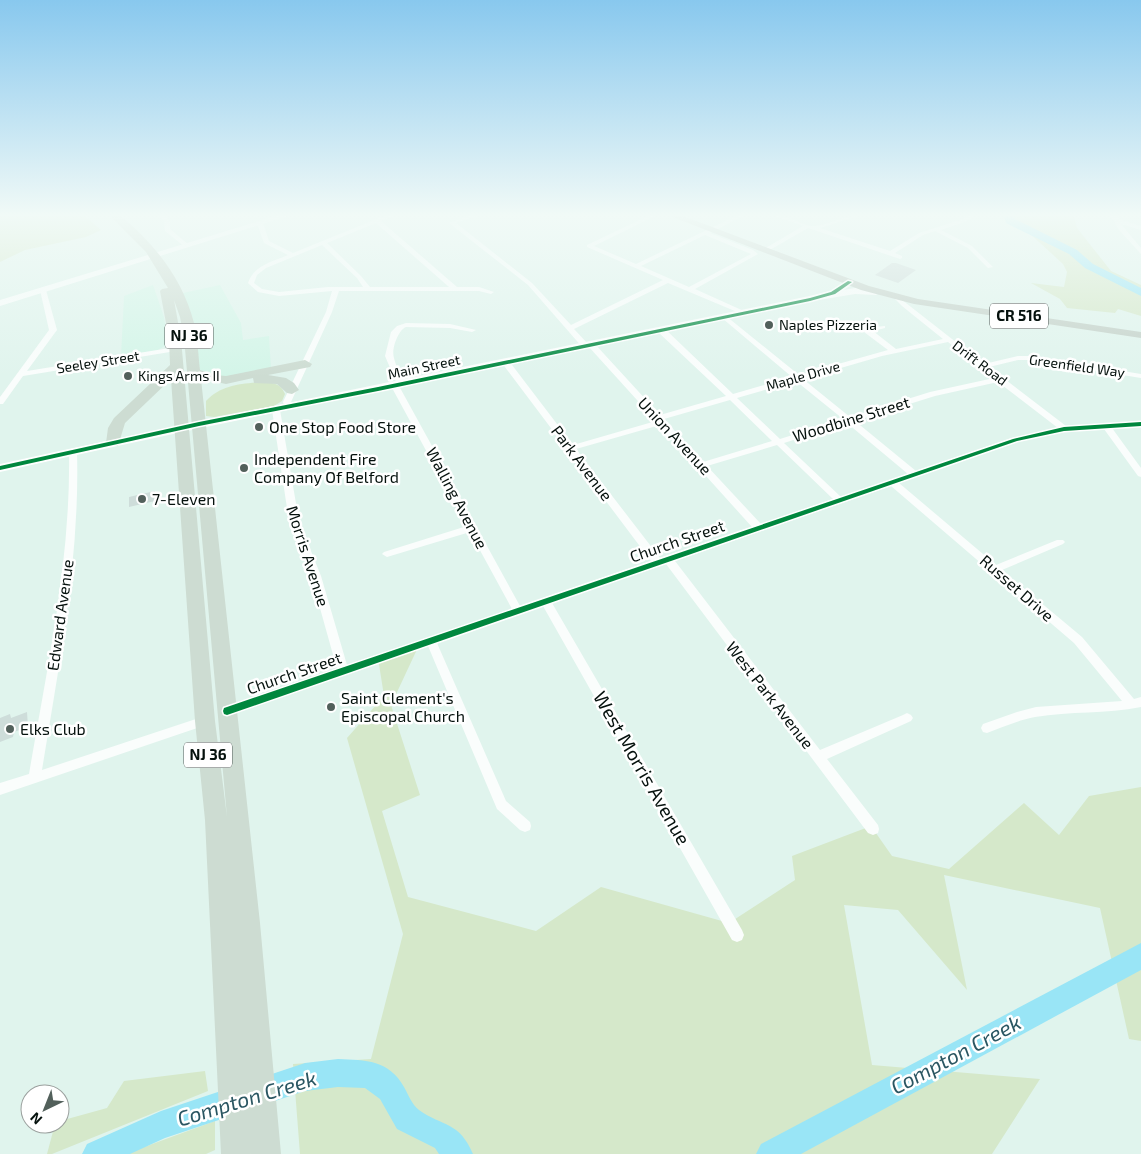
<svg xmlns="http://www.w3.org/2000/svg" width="1141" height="1154" font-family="'Exo 2',sans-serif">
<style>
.built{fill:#d3f5e8}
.green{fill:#d5e8ca}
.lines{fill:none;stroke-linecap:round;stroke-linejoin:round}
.river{fill:#99e5f6;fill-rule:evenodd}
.building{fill:#ceddda}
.minor{fill:#fafdfc;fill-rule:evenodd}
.tertiary{fill:#fafdfc;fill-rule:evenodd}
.secondary{fill:#fafdfc;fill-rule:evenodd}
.primary{fill:#c4d1c9;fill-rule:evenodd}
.trunk{fill:#cddcd2;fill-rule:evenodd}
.cycleway-casing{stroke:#fff;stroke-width:3}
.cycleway{fill:#00873e;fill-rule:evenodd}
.poi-dot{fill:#52605b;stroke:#fff;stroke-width:2}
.labels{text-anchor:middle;stroke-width:5;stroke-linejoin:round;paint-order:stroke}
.far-poi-label{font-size:14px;fill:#05110d;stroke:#fff;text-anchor:start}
.far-street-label{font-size:14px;fill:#05110d;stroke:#fff}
.shield{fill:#fff;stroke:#505856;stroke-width:1}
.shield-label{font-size:15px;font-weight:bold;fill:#05110d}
.street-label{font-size:16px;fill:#05110d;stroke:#fff}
.poi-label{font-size:16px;fill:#05110d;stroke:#fff;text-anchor:start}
.near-street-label{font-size:19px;fill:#05110d;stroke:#fff}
.near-water-label{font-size:21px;font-style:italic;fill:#2a5662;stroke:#fff}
</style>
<rect width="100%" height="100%" fill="#e0f4ed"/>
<g class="built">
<polygon points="153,285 164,317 168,344 158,350 121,356 124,296"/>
<polygon points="220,285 241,323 243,340 269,336 271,369 239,376 215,378 200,370 183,293"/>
</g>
<g class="green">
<polygon points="0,216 85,216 101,230 86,237 25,250 0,262"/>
<polygon points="1006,216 1074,216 1077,228 1111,271 1141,285 1141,316 1118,309 1115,313 1067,308 1060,299 1031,283 1064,287 1067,272 1063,264 1016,221 1007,220"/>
<path d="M 261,382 C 272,383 280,382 285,394 L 282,401 L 274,406 L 214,417 L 206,416 L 206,401 C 221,385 239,384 261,382 Z"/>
<polygon points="420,643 391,705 420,795 382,811 408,897 536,931 601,887 729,923 795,880 792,856 871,826 892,856 949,869 1024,803 1059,835 1089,796 1141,787 1141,1041 1129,1039 1100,908 944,875 967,990 898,910 844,905 872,1065 1040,1079 992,1154 300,1154 293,1064 371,1059 403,934 347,738 384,696 378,658"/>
<polygon points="205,1071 208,1091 52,1154 47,1154 55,1124 60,1124 60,1121 107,1108 124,1081"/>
<polygon points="215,1121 215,1150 206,1154 125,1154"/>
</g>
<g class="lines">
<g class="river">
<polygon points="1004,216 1014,216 1015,219 1077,250 1093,264 1141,288 1141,296 1085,268 1069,254 1006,223"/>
<polygon points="1141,943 1141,970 801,1154 756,1154 761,1144"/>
<path d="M 338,1059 C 366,1060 389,1060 404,1087 C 408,1094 412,1105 419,1110 C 443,1127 459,1121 473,1154 L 439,1154 L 435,1148 L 397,1129 L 380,1099 L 365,1088 L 338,1087 L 305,1091 L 165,1138 L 130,1154 L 82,1154 L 87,1144 L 161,1111 L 305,1063 Z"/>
</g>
</g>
<g class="building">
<polygon points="892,263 896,263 916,270 898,283 875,275"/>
<polygon points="155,491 155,501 129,507 129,497"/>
<polygon points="27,712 28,727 14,732 13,737 0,742 0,718 10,714 11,718"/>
</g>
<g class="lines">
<g class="minor">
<polygon points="159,216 165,216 170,221 170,229 189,245 189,247 185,247 165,231 164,221"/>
<path d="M 384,216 L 392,216 L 381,221 L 457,287 L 479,287 L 494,292 L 491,294 L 479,291 L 339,291 L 332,312 L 291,402 L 292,407 L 288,409 L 285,409 L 283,402 L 326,312 L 332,291 L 279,296 L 258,292 L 249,284 L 248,283 C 254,265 272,262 288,255 L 264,243 L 257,223 L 260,221 L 263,223 L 269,241 L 293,253 ZM 376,223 L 449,287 L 370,287 L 361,276 L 327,243 ZM 322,245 L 357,278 L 363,287 L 328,287 L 279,292 L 262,289 L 254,283 L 257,275 L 266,268 Z"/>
<path d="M 468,216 L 476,216 L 456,223 L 532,283 L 571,325 L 663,280 L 587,247 L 587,245 L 648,216 L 655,216 L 594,246 L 636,264 L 736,216 L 743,216 L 710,233 L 753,250 L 758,254 L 695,289 L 746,312 L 746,314 L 742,314 L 668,283 L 574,329 L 588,344 L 594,343 L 660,415 L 726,396 L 658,332 L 658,328 L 664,328 L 733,394 L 792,377 L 722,318 L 722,316 L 726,316 L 799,375 L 888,350 L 864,332 L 864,328 L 885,326 L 885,328 L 873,331 L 896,349 L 943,339 L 902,306 L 894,298 L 897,296 L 984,364 L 1018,356 L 1030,356 L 1141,374 L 1141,378 L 1030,360 L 1018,360 L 989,367 L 1066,426 L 1141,422 L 1141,426 L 1112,428 L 1141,468 L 1141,477 L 1138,476 L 1104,429 L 1064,431 L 1017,442 L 899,483 L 996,565 L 1057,540 L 1063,540 L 1065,542 L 1063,544 L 1002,570 L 1082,637 L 1134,699 L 1141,697 L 1141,707 C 1106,714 1070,711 1035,717 C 1019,720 1003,727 987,733 L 983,732 L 981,728 L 983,724 L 1017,712 L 1036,707 L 1122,701 L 1074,643 L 891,486 L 675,561 L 820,750 L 903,715 L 907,713 L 911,715 L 913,718 L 911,721 L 827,759 L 878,825 L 879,829 L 878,833 L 873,835 L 868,833 L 666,564 L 552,603 L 742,930 L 744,935 L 742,940 L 737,942 L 732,940 L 543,606 L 437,643 L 506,801 L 530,822 L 531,826 L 530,830 L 525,832 L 520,830 L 497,809 L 428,646 L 227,716 L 223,714 L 221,711 L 223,708 L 337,669 L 311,576 L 289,521 L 272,410 L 273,408 L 279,408 L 280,410 L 299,521 L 321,576 L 347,665 L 512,609 L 470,532 L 387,557 L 382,554 L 384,552 L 467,526 L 391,386 L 392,384 L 397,384 L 385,356 L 391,332 L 397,326 L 406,323 L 450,324 L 476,330 L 472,332 L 450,328 L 406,327 C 398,330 391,350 394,358 C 396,367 401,376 405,384 L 404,386 L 399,386 L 520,606 L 651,561 L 502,363 L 503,361 L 509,361 L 573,445 L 656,421 L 589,347 L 583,348 L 528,285 L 449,223 ZM 705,235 L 751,254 L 689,287 L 641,266 ZM 948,342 L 994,378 L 930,392 L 850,417 L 803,379 L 882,356 ZM 796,381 L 843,419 L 780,439 L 737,398 ZM 998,382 L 1058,428 L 1012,438 L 916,471 L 855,421 L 935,396 ZM 730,400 L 772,441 L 703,462 L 664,419 ZM 847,423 L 908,474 L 841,497 L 784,443 ZM 660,425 L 752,527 L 660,558 L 576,449 ZM 777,445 L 833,499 L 761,524 L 707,466 Z"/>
<path d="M 775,216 C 790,215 802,226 814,226 C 826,226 842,216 858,216 L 820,228 L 890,251 L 919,233 L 963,219 L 967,216 L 974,216 L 967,221 L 941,230 L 972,246 L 993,267 L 988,268 L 968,248 L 935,231 L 923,235 L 895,253 L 902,256 L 902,258 L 900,259 L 808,228 L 768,251 L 764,251 L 764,249 L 803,226 Z"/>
<polygon points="1111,216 1117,216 1119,219 1141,226 1141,230 1121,224 1141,248 1141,254 1119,230"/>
<polygon points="43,288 46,290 57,330 27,371 176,347 180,349 176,351 23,376 3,404 0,404 0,397 49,330 40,290"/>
<path d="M 73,449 L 77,452 C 80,558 59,665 42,770 L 205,716 L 209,718 L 211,721 L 209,724 L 0,795 L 0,783 L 29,774 C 47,668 71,560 69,452 Z"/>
</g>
<g class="tertiary">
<polygon points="276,216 288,216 0,306 0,300"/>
<path d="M 850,279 L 854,282 L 853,284 L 836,295 L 810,302 C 540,358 269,412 0,472 L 0,464 C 269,405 540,352 809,296 L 830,291 Z"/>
</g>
<polygon class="secondary" points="855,288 876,289 881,292 876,295 855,294 819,300 814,297 819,294"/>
<polygon class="primary" points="670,216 683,216 869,286 918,299 1141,332 1141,338 914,304 861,290"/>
<path class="trunk" d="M 110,216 L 121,216 C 155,244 183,280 194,323 C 198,338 198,354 200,370 L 215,375 L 226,376 L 305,360 L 312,364 L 310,367 L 268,375 L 286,378 L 294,383 L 299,390 L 292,394 L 287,393 L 277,384 L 254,383 L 253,378 L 226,384 L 201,379 L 260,923 L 281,1154 L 251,1154 L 228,826 L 251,1154 L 221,1154 L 205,820 L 195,721 L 171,379 L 125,423 L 118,446 L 108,446 L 106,443 L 108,428 L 114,418 L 170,365 L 169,339 L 160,291 L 162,289 L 168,288 L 146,252 ZM 174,300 L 180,317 L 184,338 L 227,817 L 215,721 L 181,339 Z"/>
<defs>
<g id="cycleway">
<polygon points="848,281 852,282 835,294 810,301 378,391 199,426 0,470 0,466 199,422 378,387 810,298 831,292"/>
<polygon points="1141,422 1141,426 1064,431 1017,441 227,715 224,714 223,711 224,708 227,707 1013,439 1064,427"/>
</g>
</defs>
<use href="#cycleway" class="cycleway-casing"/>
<use href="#cycleway" class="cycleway"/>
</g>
<linearGradient id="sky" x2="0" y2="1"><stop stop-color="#88c8ee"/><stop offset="0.57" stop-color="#f1faf7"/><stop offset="1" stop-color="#f1faf7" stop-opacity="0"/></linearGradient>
<rect width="1141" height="377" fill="url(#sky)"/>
<g class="poi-dot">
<circle cx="769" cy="325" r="5"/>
<circle cx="128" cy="376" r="5"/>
<circle cx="259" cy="427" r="5"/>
<circle cx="244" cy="468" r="5"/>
<circle cx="142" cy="499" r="5"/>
<circle cx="331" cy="707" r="5"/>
<circle cx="10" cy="729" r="5"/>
</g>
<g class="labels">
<g class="far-poi-label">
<text x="779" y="330">Naples Pizzeria</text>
<text x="138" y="381">Kings Arms II</text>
</g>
<g class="far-street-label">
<text transform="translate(98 362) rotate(-9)" y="5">Seeley Street</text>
<text transform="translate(980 363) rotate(37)" y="5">Drift Road</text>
<text transform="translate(1077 366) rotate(8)" y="5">Greenfield Way</text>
<text transform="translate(424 367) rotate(-12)" y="5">Main Street</text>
<text transform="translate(803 376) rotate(-16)" y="5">Maple Drive</text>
</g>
<g class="shield">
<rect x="990" y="303.5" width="58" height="25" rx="4"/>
<rect x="165" y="323.5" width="48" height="25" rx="4"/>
<rect x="184" y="742.5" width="48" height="25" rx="4"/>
</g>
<g class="shield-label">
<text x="1019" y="321">CR 516</text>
<text x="189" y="341">NJ 36</text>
<text x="208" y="760">NJ 36</text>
</g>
<g class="street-label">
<text transform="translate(851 419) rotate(-17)" y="6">Woodbine Street</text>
<text transform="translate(675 436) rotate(47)" y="6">Union Avenue</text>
<text transform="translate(582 463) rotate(53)" y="6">Park Avenue</text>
<text transform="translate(457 498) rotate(62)" y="6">Walling Avenue</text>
<text transform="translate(677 541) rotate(-19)" y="6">Church Street</text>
<text transform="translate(308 556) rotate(72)" y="6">Morris Avenue</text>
<text transform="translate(1017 588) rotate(41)" y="6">Russet Drive</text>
<text transform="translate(60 615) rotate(-82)" y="6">Edward Avenue</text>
<text transform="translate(294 673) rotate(-19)" y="6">Church Street</text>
<text transform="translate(770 695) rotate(52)" y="6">West Park Avenue</text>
</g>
<g class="poi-label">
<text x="269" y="433">One Stop Food Store</text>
<text x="254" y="465">Independent Fire<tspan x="254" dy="18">Company Of Belford</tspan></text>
<text x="152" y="505">7-Eleven</text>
<text x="341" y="704">Saint Clement's<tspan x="341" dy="18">Episcopal Church</tspan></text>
<text x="20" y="735">Elks Club</text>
</g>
<g class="near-street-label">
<text transform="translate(642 768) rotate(60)" y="7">West Morris Avenue</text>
</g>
<g class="near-water-label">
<text transform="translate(956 1055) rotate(-28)" y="7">Compton Creek</text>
<text transform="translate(247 1099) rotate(-17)" y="7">Compton Creek</text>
</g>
</g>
<g transform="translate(45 1109) rotate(223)"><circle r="24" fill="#ffffff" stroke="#9ba09e"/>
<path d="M0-4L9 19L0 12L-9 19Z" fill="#52605b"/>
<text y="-8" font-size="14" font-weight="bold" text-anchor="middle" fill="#05110d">N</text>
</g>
</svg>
